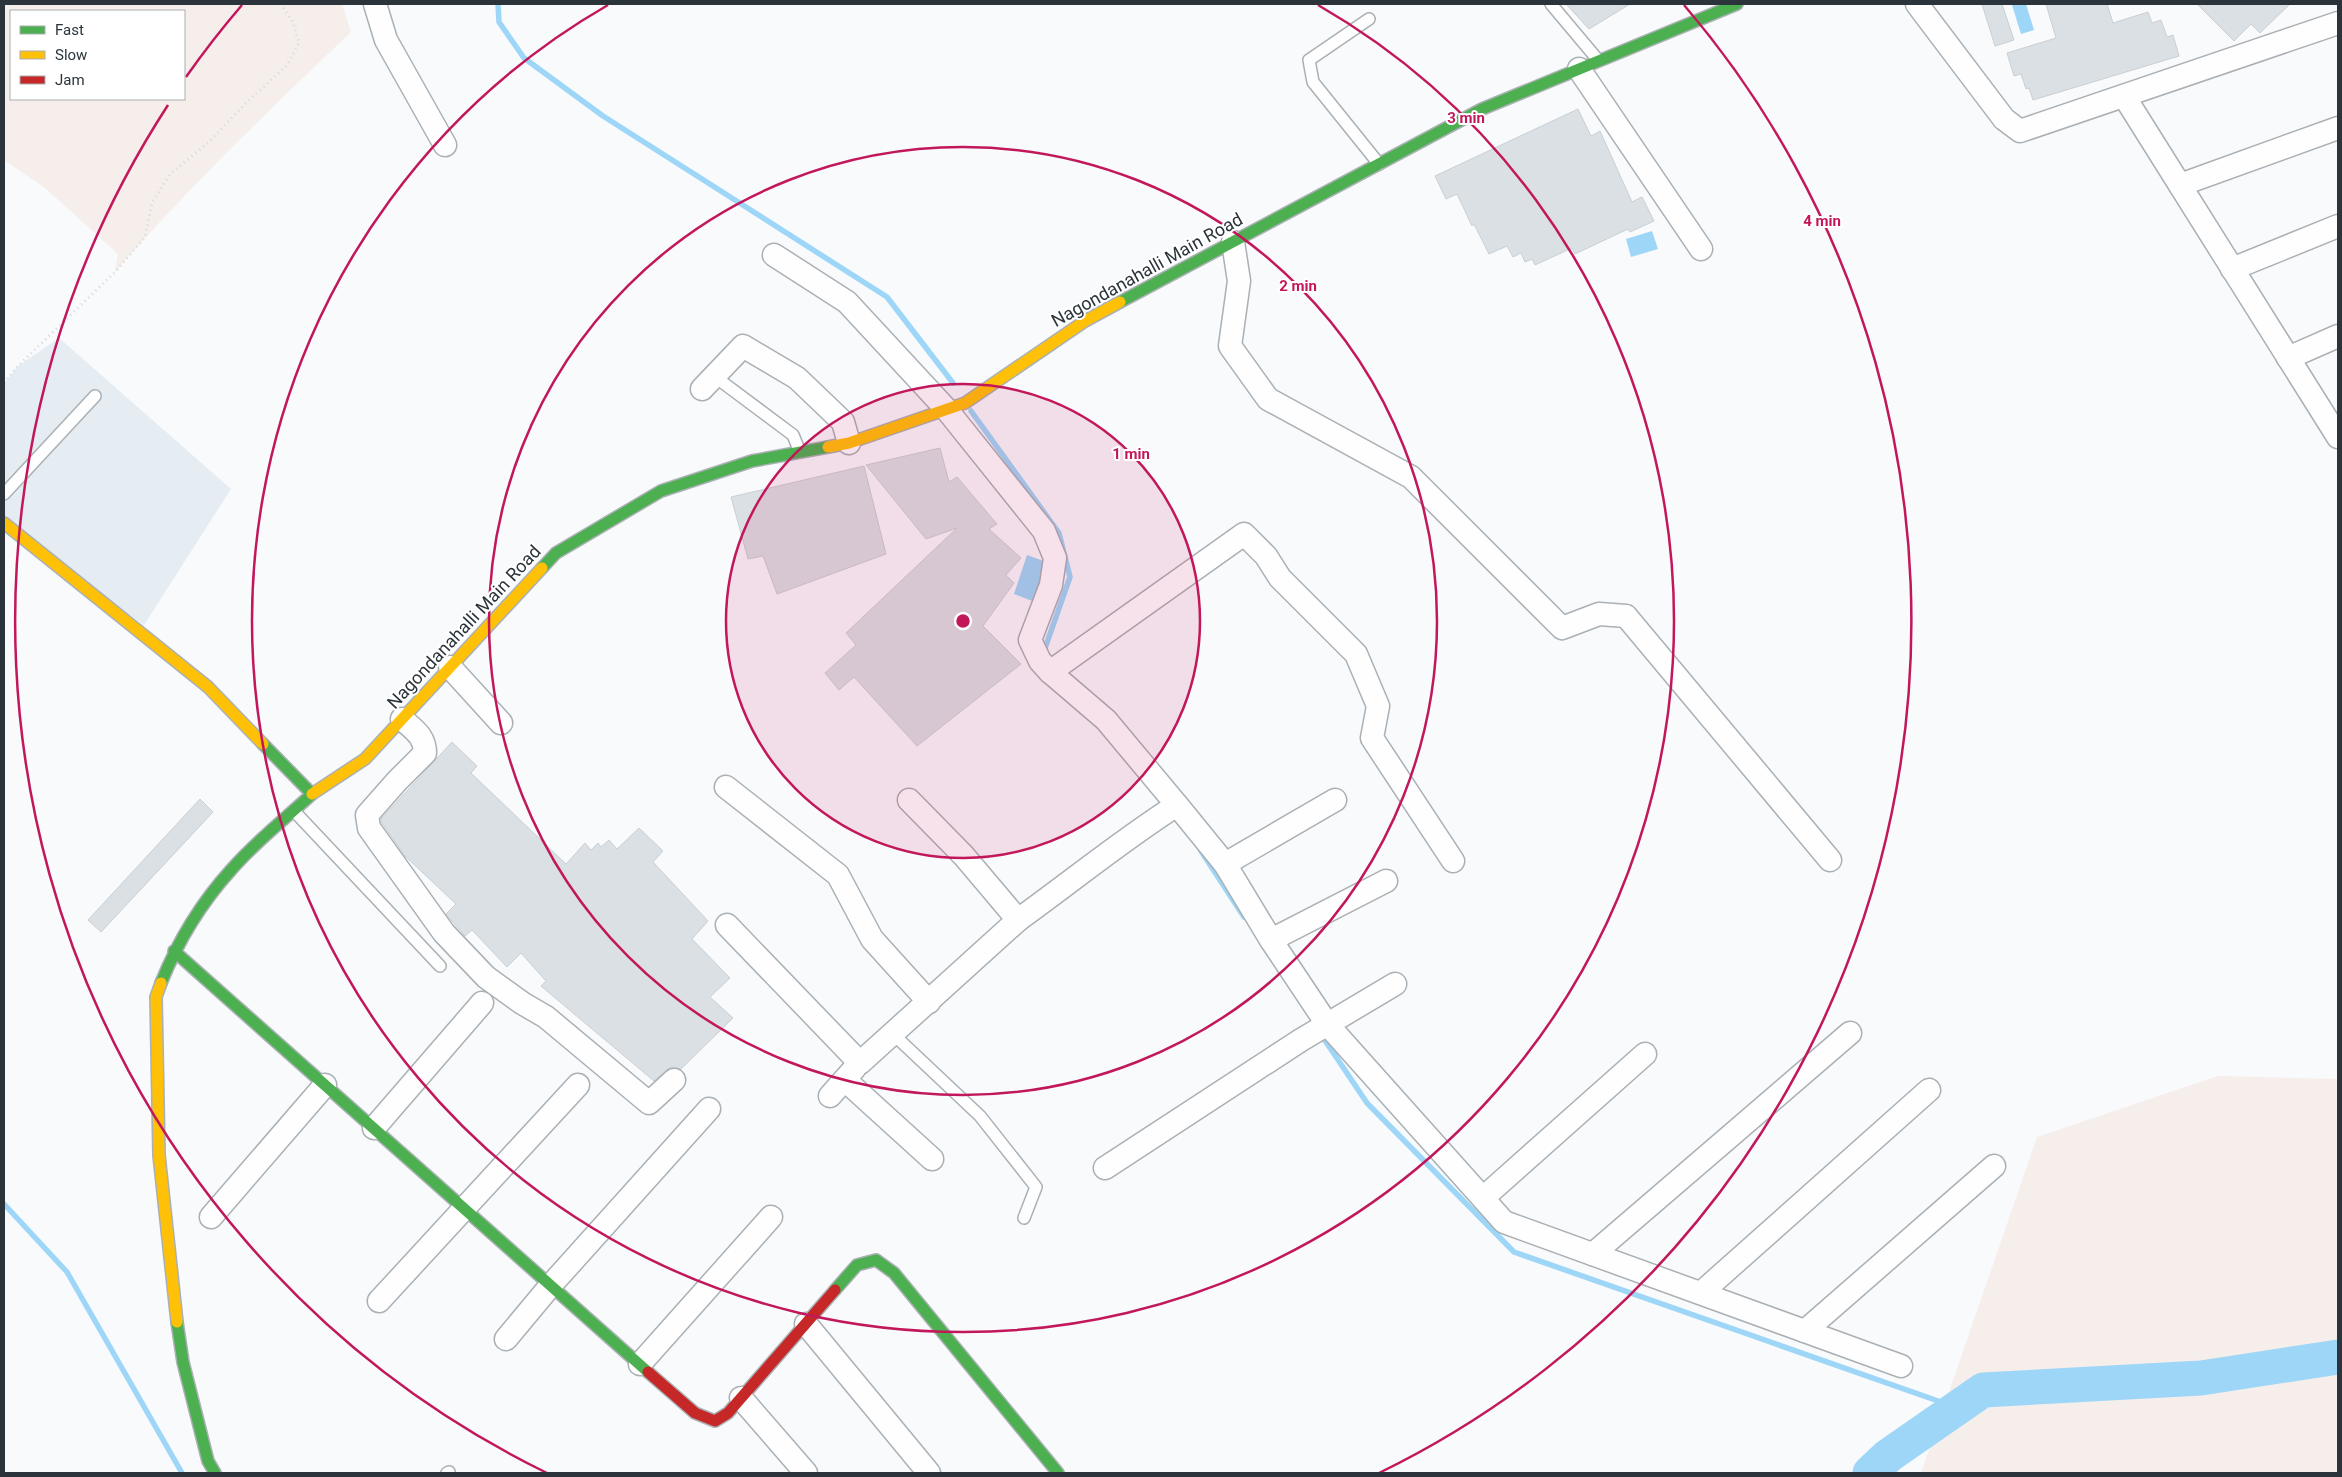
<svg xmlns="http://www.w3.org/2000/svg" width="2342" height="1477" font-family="Roboto,sans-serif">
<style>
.built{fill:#e5edf3}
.green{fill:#f6eeeb;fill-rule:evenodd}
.water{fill:#9ed6f8}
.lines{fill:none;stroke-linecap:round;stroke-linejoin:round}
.stream{stroke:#9ed6f8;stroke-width:5.5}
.river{stroke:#9ed6f8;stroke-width:35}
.building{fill:#dae0e4;stroke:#cacfd3}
.lane-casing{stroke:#aab0b4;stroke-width:14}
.street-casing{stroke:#aab0b4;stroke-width:25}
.fast-casing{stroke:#aab0b4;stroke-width:14}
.slow-casing{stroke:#aab0b4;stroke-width:14}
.jam-casing{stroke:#aab0b4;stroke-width:14}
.path{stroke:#d8d9dc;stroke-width:3;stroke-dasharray:1 4;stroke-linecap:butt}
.lane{stroke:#fefeff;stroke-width:11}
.street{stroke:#fefeff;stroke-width:22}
.fast{stroke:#4caf50;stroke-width:11}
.slow{stroke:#ffc107;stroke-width:11}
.jam{stroke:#c62828;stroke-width:11}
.ring{fill:none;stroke:#c2185b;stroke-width:2.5}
.labels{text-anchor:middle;stroke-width:4;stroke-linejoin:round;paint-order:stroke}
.street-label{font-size:18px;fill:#2a343a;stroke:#fff}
.centre{fill:#c2185b;stroke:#fff;stroke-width:2.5}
.ring-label{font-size:15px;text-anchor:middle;font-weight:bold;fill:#c2185b;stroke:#fff;stroke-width:4;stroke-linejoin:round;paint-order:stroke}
</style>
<rect width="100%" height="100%" fill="#f8fafc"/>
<polygon class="built" points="59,338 231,489 144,625 4,523 4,384 17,367"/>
<g class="green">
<path d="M 4,4 L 342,4 L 351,32 C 270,109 189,187 115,272 L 118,254 L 45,188 L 4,160 ZM 11,11 L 184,11 L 184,99 L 11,99 Z"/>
<polygon points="2218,1076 2338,1079 2338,1473 1921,1473 2037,1137"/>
</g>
<g class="water">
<polygon points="2015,4 2026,4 2034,30 2021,34 2012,5"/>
<polygon points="1652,231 1658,249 1631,257 1626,239"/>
<polygon points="1027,555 1049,563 1035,602 1014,594"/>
</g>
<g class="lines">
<g class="stream">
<polyline points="498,4 499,22 524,58 603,116 887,297 953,383"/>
<polyline points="971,411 1059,533 1070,577 1044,651"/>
<polyline points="1201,851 1244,917"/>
<polyline points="1320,1033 1367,1103 1514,1252 1958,1408"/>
<polyline points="4,1204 67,1272 182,1473"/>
</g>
<polyline class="river" points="1870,1473 1888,1456 1983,1390 2201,1378 2338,1357"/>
</g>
<g class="building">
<polygon points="1566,4 1630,4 1589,29"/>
<polygon points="1982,4 2002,4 2014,40 1995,46"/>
<polygon points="2046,4 2107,4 2113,23 2148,12 2152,23 2161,20 2167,37 2173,35 2179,56 2033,100 2029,88 2026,89 2021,74 2014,76 2007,53 2056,38"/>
<polygon points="2197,4 2290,4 2260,33 2251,24 2234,41"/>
<polygon points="1578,109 1591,136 1600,131 1632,202 1642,197 1654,221 1630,232 1628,229 1575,254 1572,248 1535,265 1532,259 1525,262 1521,253 1513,257 1507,246 1489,254 1474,224 1472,226 1457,194 1446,199 1435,176"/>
<polygon points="940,448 949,482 957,477 997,524 989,529 1021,558 1006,575 1014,583 983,626 1021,664 917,746 854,677 839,690 825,673 856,645 846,633 957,528 926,539 866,465"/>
<polygon points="864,466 886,554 777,594 763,556 748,559 731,497"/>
<polygon points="452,742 477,766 471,773 566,864 585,843 591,850 598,843 601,847 609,840 617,849 639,828 663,851 653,862 708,921 692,939 730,978 710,997 733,1018 681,1069 671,1067 654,1081 541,986 546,981 521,953 507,967 472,930 465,936 446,914 456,904 405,856 382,823 381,819"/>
<polygon points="200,799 213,812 101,932 88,920"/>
</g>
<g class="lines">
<defs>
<g id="lane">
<polyline points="1551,4 1598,60"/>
<polyline points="1369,19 1309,60 1313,82 1379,164"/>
<polyline points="714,376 793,435 800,452"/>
<polyline points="4,494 95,396"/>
<polyline points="294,811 440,966"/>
<polyline points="893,1034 980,1116 1036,1187 1024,1218"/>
<polyline points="447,1473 449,1472"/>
</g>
<g id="street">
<polyline points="375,4 386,40 445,145"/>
<polyline points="1917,4 2004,119 2020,131 2338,23"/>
<polyline points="1579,69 1701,249"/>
<polyline points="2124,96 2338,437"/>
<polyline points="2180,185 2338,128"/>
<polyline points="1233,242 1239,281 1230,346 1268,399 1411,477 1562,628 1599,614 1626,616 1830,860"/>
<path d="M 774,255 L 847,302 L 947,410 L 1044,531 L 1055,558 L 1051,585 L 1030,640 L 1040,661 L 1050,672 L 1106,720 L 1177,805 C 1122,840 1071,882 1018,920 L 964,856 L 909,800"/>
<polyline points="2232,269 2338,226"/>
<polyline points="2288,358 2338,336"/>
<polyline points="702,389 743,346 797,378 843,422 849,443"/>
<polyline points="450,667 501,723"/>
<polyline points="1050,672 1244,534 1266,556 1280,578 1356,654 1378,706 1372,738 1453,861"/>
<path d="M 402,719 C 414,730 425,736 425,753 L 397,781 L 367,815 L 369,828 L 444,933 L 486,977 L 522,1003 L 546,1017 L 649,1103 L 674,1080"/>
<polyline points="726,787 838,875 872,939 929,1002"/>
<polyline points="1177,805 1225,864 1271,940 1327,1024 1504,1222 1901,1366"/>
<polyline points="1225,864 1335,800"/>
<polyline points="727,925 860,1063 1018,920"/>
<polyline points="1271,940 1386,881"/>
<polyline points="845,1080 932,1159"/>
<polyline points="830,1096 854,1069"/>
<polyline points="374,1128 482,1003"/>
<polyline points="1105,1168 1301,1040 1395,984"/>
<polyline points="1483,1198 1645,1054"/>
<polyline points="211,1217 325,1085"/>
<polyline points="1593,1254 1850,1033"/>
<polyline points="1701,1293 1929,1090"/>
<polyline points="379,1301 578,1085"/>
<polyline points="806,1324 929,1473"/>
<polyline points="1805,1331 1994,1166"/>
<polyline points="506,1339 551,1285 709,1109"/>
<polyline points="640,1364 771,1217"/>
<polyline points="741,1398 806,1473"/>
</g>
<g id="fast">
<polyline points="1120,302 1482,109 1737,4"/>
<polyline points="542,568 556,553 661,491 752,461 828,447"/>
<polyline points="174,951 648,1372"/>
<path d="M 161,983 C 178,941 201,903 231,870 C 255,842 285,819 312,794 L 263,744"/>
<polyline points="835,1290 857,1265 876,1260 894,1273 1058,1473"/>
<polyline points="177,1322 183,1362 208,1461 215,1473"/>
</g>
<g id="slow">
<polyline points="828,447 849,443 965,403 1085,321 1120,302"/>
<polyline points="4,523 208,687 263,744"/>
<polyline points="312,794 365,759 542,568"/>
<polyline points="161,983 156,997 159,1155 177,1322"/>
</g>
<polyline id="jam" points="648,1372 695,1413 715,1421 728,1413 835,1290"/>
</defs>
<use href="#lane" class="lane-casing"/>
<use href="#street" class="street-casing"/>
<use href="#fast" class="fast-casing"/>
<use href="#slow" class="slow-casing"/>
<use href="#jam" class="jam-casing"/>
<polyline class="path" points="4,383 17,367 115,272 145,237 152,203 170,174 208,143 244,105 287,65 299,43 293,22 281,4"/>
<use href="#lane" class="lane"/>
<use href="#street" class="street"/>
<use href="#fast" class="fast"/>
<use href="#slow" class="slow"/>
<use href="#jam" class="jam"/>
</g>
<circle cx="963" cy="621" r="237" fill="#c2185b" fill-opacity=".12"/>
<g class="ring">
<circle cx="963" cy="621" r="237"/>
<circle cx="963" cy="621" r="474"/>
<path d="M1318 5A711 711 0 1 1 608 5"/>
<path d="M547 1473A948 948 0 0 1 168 105M186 77A948 948 0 0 1 242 5M1684 5A948 948 0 0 1 1379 1473"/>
</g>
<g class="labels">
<g class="street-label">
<text transform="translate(1147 270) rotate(-29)" y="6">Nagondanahalli Main Road</text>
<text transform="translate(464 627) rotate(-47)" y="6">Nagondanahalli Main Road</text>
</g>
</g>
<circle cx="963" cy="621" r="8" class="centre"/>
<g class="ring-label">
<text x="1466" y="123">3 min</text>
<text x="1822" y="226">4 min</text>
<text x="1298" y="291">2 min</text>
<text x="1131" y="459">1 min</text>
</g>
<rect width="2342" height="1477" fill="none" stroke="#2a343a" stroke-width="10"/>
<rect x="10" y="10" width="175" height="90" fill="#ffffff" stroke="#aaaeb0"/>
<rect x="20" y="26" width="25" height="8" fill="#4caf50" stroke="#aaaeb0"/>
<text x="55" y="35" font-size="15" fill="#2a343a">Fast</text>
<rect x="20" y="51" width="25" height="8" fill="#ffc107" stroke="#aaaeb0"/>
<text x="55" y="60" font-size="15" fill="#2a343a">Slow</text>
<rect x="20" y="76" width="25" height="8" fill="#c62828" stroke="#aaaeb0"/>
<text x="55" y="85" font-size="15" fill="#2a343a">Jam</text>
</svg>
